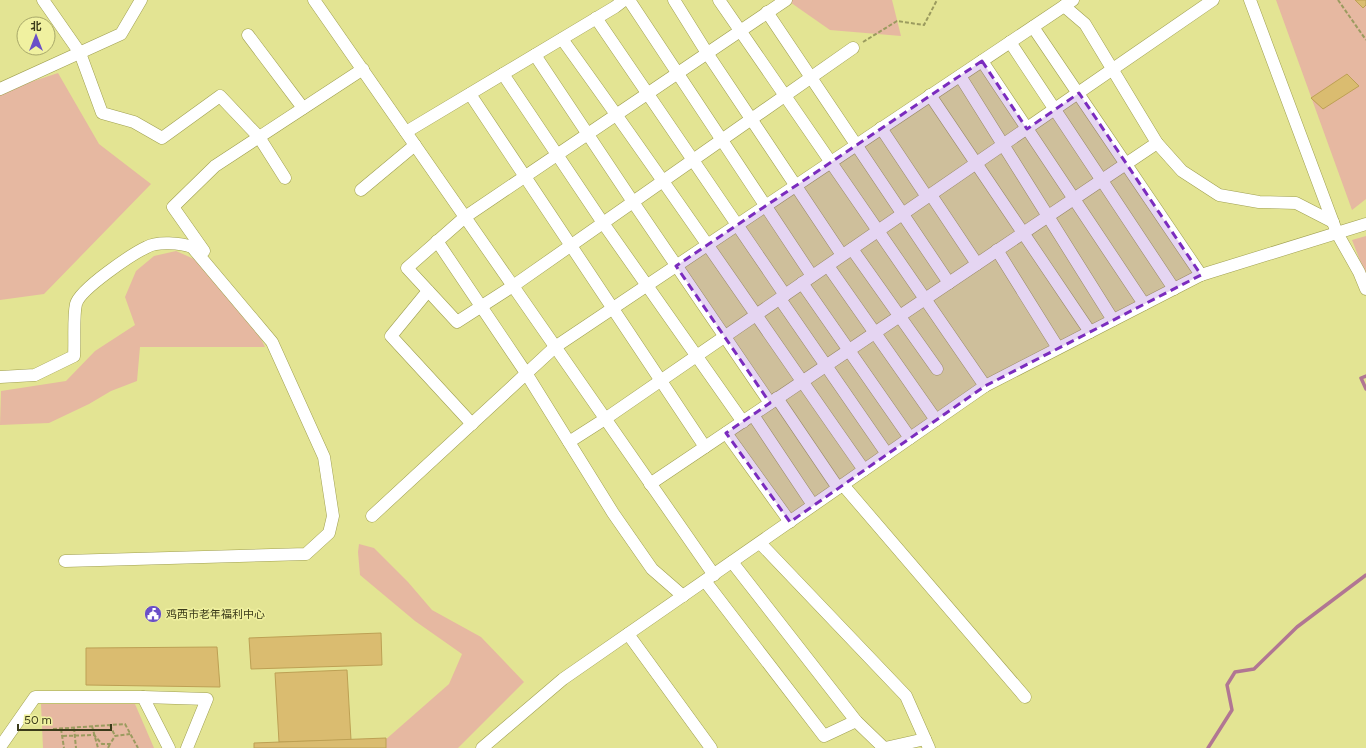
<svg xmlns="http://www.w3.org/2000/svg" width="1366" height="748" font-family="Figtree,'Noto Sans SC',sans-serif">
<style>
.green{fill:#e6b8a1}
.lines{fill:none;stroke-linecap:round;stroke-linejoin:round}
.stream{stroke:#b17693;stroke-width:3.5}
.building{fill:#dabc70;stroke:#bda054}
.minor-casing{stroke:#a0a051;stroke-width:13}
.path{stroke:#9b9b5f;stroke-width:2;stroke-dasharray:4 2;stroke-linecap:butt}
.minor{stroke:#fff;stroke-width:12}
.marked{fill:#7b2cbf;fill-opacity:0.2;stroke:#7b2cbf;stroke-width:3;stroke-dasharray:8 5;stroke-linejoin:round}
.labels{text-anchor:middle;stroke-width:3;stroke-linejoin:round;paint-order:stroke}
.poi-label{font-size:11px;fill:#3b3b1a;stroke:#f0f1a0;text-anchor:start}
</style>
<rect width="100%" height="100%" fill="#e3e493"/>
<g class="green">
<polygon points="787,0 892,0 901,36 830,30"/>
<polygon points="1276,0 1366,0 1366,199 1352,210"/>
<polygon points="58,73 99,144 151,184 44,294 0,300 0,92"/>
<polygon points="1366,236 1366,276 1352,240"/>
<polygon points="176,251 194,259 213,275 253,323 265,347 140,347 137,381 111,391 89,404 49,423 0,425 1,391 66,381 95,351 135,325 125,297 136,271 154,256"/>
<polygon points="359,544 374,548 408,582 432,610 481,637 524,682 458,748 376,748 449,684 462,654 415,621 360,575 358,552"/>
<polygon points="41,704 135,704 154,748 43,748"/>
</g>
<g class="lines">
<g class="stream">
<polyline points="1366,376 1361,378 1366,389"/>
<polyline points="1208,748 1232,710 1227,685 1235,672 1254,669 1297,627 1366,575"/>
</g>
</g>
<g class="building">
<polygon points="1355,0 1366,0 1366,5 1363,8"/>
<polygon points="1347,74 1359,86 1323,109 1311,98"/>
<polygon points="381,633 382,665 251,669 249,638"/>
<polygon points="217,647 220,687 86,685 86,648"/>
<polygon points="347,670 351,740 279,742 275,673"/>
<polygon points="386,738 386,748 254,748 254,743"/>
</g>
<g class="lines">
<defs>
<g id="minor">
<polyline points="43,0 80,53 102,113 134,122 162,138 220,96 259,137 285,178"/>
<polyline points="314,0 714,575"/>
<polyline points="629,0 812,276"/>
<polyline points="674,0 707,53 842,255"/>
<polyline points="719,0 985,386"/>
<polyline points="786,0 465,217 407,268 457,322 513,286 853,48"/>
<polyline points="1250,0 1337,233 1359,272 1366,289"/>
<polyline points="1064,6 1085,24 1157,143 1182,171 1219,195 1259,202 1296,203 1333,222"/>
<polyline points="767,12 949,283"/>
<polyline points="596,18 785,295"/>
<polyline points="1033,27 1201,275"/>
<polyline points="248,35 303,108"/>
<path d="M 562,39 C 665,181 763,326 864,470"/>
<polyline points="1010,42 1174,289"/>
<polyline points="535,55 633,202 770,403"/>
<polyline points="982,61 1144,304"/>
<polyline points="503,74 603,223 743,422"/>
<polyline points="960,76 1113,320"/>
<polyline points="0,89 121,34 141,0"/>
<polyline points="470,94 705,447"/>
<polyline points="930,95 1090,332"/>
<polyline points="881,128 927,197"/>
<polyline points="406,132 615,7 624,0"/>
<polyline points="361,190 415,145"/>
<polyline points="931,195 977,264"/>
<polyline points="437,241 526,373 613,513 652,569 683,596"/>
<polyline points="852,249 937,369"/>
<polyline points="997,250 1058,348"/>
<polyline points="204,251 173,207 215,166 363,69"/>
<polyline points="828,266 936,420"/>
<polyline points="802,283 910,438"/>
<polyline points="428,291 391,336 472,424"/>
<polyline points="780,299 887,454"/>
<path d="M 0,377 L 35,375 L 74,356 C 75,341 73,317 76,304 C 80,289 132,254 147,247 C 157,241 181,243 192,247 L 272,342 L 324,457 L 333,516 L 329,533 L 306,554 L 65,561"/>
<polyline points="777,398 838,488"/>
<polyline points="753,415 813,505"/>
<polyline points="726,433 790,522"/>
<polyline points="569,442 605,419 1213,0"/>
<polyline points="650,484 1157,143"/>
<polyline points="843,485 1025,697"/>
<polyline points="372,516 555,347 1073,0"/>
<polyline points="760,543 906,696 929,748"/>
<polyline points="732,562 856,721 884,748"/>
<polyline points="705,581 824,736 856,721"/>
<polyline points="628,634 711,748"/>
<polyline points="143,697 207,699 187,748"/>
<polyline points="0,747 35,697 143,697 169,748"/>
<polyline points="482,748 563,679 985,386 1201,275 1366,224"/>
<polyline points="885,748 925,739"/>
</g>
</defs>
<use href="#minor" class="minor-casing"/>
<g class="path">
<polyline points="1338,0 1366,40"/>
<polyline points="863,42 897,21 924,25 937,0"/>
<polyline points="110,725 115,736"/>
<polyline points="92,726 98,748"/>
<polyline points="74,728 76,748"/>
<polyline points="53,729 125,724 138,748"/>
<polyline points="61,729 64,748"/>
<polyline points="63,736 94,735 102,744 110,744 115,736 130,734"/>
<polyline points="108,748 110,744"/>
</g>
<use href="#minor" class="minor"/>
</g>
<path class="marked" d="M 982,61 L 1027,129 L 1079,93 L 1201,275 L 985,386 L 790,522 L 726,433 L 770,403 L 676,266 Z"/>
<defs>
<symbol id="civic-disc" viewBox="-11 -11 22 22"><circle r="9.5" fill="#6a4fc8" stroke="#f0f1a0"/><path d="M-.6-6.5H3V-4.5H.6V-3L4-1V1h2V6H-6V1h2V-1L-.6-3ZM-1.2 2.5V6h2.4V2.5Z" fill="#fff"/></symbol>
</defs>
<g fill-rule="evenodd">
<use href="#civic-disc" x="143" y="604" width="20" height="20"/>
</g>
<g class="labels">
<g class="poi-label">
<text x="166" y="618">鸡西市老年福利中心</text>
</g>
</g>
<g transform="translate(36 36)"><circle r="19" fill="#f0f1a0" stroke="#a8a86a"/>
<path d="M0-3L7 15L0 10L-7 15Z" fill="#6a4fc8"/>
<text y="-6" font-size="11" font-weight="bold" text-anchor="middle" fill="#3b3b1a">北</text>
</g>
<path d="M18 724v6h93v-6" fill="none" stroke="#3b3b1a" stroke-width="2"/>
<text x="24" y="724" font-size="12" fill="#3b3b1a" stroke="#f0f1a0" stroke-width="3" paint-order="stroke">50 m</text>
</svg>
